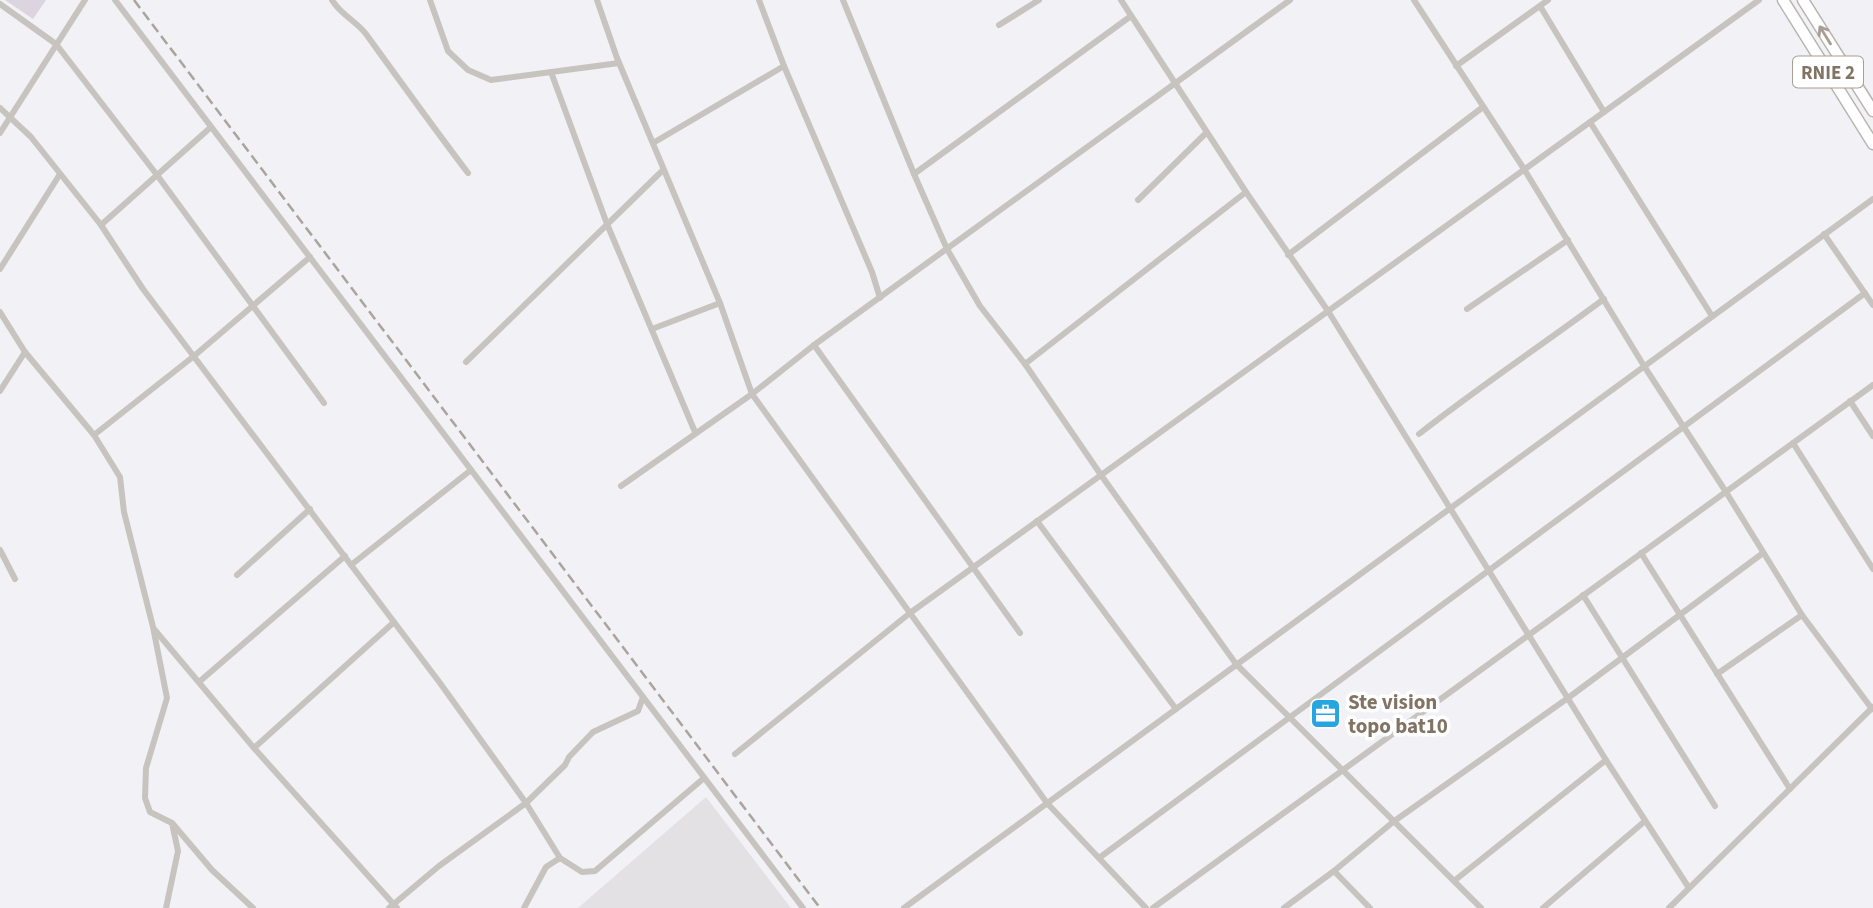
<svg xmlns="http://www.w3.org/2000/svg" width="1873" height="908" font-family="'Source Sans 3',sans-serif">
<style>
.built{fill:#e3e1e3}
.green{fill:#dcd5df}
.lines{fill:none;stroke-linecap:round;stroke-linejoin:round}
.primary-casing{stroke:#b9b6b1;stroke-width:13}
.minor{stroke:#c7c4c0;stroke-width:6}
.primary{stroke:#fff;stroke-width:10}
.rail{stroke:#a9a49d;stroke-width:2.5;stroke-dasharray:10 5;stroke-linecap:butt}
.oneway{stroke:#a89e92}
.labels{text-anchor:middle;stroke-width:7;stroke-linejoin:round;paint-order:stroke}
.shield{fill:#fff;stroke:#a89e92;stroke-width:2}
.shield-label{font-size:19px;font-weight:bold;fill:#827464}
.poi-label{font-size:21px;font-weight:bold;fill:#827464;stroke:#fff;text-anchor:start}
</style>
<rect width="100%" height="100%" fill="#f2f1f5"/>
<polygon class="built" points="706,797 791,908 578,908"/>
<polygon class="green" points="5,0 46,0 33,19"/>
<g class="lines">
<defs>
<g id="primary">
<polyline points="1783,0 1873,144"/>
<polyline points="1803,0 1873,111"/>
</g>
</defs>
<use href="#primary" class="primary-casing"/>
<g class="minor">
<polyline points="115,0 803,908"/>
<path d="M 332,0 C 340,14 356,21 366,34 C 400,81 433,127 468,173"/>
<polyline points="430,0 448,51 468,70 491,80 619,63"/>
<polyline points="597,0 617,58 720,303 752,394 1047,803 1146,908"/>
<polyline points="759,0 784,66 872,272 880,298"/>
<polyline points="843,0 914,174 947,249 980,306 1025,364 1101,475 1236,664 1481,908"/>
<polyline points="1121,0 1246,192 1328,311 1606,760 1689,888"/>
<polyline points="1414,0 1524,169 1644,366 1726,492 1802,615 1872,709"/>
<polyline points="0,4 56,44 157,175 324,403"/>
<polyline points="1540,6 1604,112"/>
<polyline points="999,25 1039,0"/>
<polyline points="1456,66 1548,0"/>
<polyline points="551,72 607,224 695,432"/>
<polyline points="0,108 31,137 101,225 143,289 440,683 526,803 560,858 582,872 595,871 704,778"/>
<polyline points="1590,122 1712,316"/>
<polyline points="0,133 85,0"/>
<polyline points="653,143 784,66"/>
<polyline points="914,174 1131,16"/>
<polyline points="1138,200 1206,133"/>
<polyline points="101,225 211,127"/>
<polyline points="1824,234 1873,305"/>
<polyline points="1288,255 1483,107"/>
<polyline points="0,269 60,174"/>
<polyline points="1467,309 1568,240"/>
<polyline points="0,312 25,352 94,435 120,477 124,512 153,627 167,698 146,768 145,798 150,812 172,823 178,851 166,908"/>
<polyline points="652,329 720,303"/>
<polyline points="814,345 1020,633"/>
<polyline points="466,362 663,170"/>
<polyline points="1025,364 1246,192"/>
<polyline points="0,391 25,352"/>
<polyline points="1850,401 1873,436"/>
<path d="M 1419,434 C 1479,387 1542,345 1604,299"/>
<polyline points="94,435 194,356 310,257"/>
<polyline points="1793,443 1873,569"/>
<polyline points="621,486 752,394 814,345 1290,0"/>
<polyline points="1037,521 1176,709"/>
<polyline points="0,550 15,579"/>
<polyline points="1641,553 1790,789"/>
<polyline points="351,565 471,470"/>
<polyline points="237,575 310,509"/>
<polyline points="1583,595 1715,806"/>
<polyline points="154,629 254,748 397,908"/>
<polyline points="1717,674 1802,615"/>
<polyline points="199,682 345,556"/>
<polyline points="254,748 393,623"/>
<polyline points="735,754 910,613 1759,0"/>
<polyline points="173,824 212,870 253,908"/>
<polyline points="1099,858 1865,293"/>
<polyline points="1334,871 1370,908"/>
<polyline points="1454,881 1606,760"/>
<polyline points="389,908 439,866 526,803 565,765 569,757 593,732 638,711 643,697"/>
<polyline points="524,908 546,867 560,858"/>
<polyline points="904,908 1873,199"/>
<polyline points="1153,908 1873,385"/>
<polyline points="1284,908 1334,871 1393,822 1568,698 1763,553"/>
<polyline points="1543,908 1645,821"/>
<polyline points="1669,908 1873,707"/>
</g>
<use href="#primary" class="primary"/>
<polyline class="rail" points="134,0 820,908"/>
</g>
<defs><path id="oneway-shaft" d="M-6 0H5M1.5-3L5.5 0L1.5 3" fill="none" stroke-width="1.6" stroke-linecap="round" stroke-linejoin="round" transform="scale(1.75)"/></defs>
<use class="oneway" href="#oneway-shaft" transform="translate(1825 35) rotate(-122)"/>
<defs>
<symbol id="office-square" viewBox="-11 -11 22 22"><rect x="-9" y="-9" width="18" height="18" rx="4" fill="#26a5e0" stroke="#fff"/><path d="M-6-3h4V-5.5h4V-3h4V5H-6ZM-1-4.5V-3h2v-1.5ZM-6 0V1H6V0Z" fill="#fff"/></symbol>
</defs>
<g fill-rule="evenodd">
<use href="#office-square" x="1308" y="696" width="35" height="35"/>
</g>
<g class="labels">
<rect class="shield" x="1793" y="56.5" width="70" height="31" rx="5"/>
<g class="shield-label">
<text x="1828" y="79">RNIE 2</text>
</g>
<g class="poi-label">
<text x="1348" y="709">Ste vision<tspan x="1348" dy="24">topo bat10</tspan></text>
</g>
</g>
</svg>
